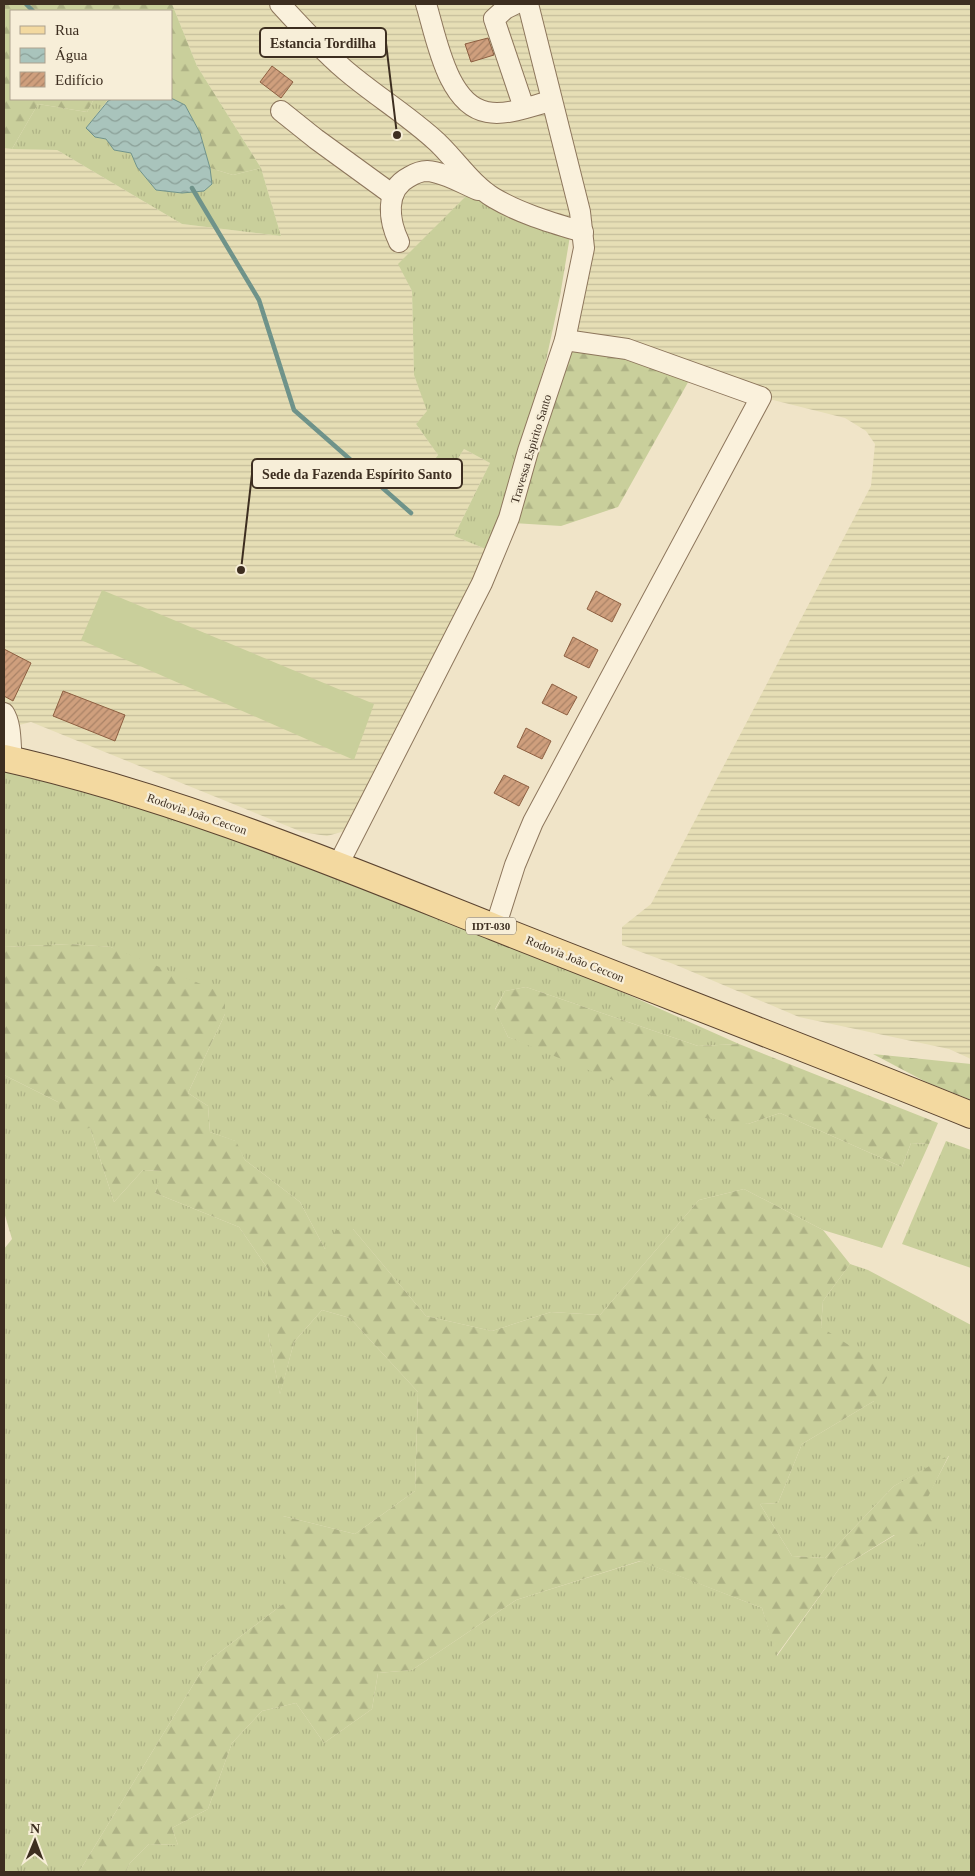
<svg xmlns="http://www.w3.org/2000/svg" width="975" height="1876" font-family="Georgia,serif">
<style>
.farmland{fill:url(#farmland-rules)}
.grass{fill:url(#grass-tufts)}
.forest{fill:url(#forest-firs)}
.pitch{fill:#c9cf9b}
.water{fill:url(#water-waves);stroke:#6f938a}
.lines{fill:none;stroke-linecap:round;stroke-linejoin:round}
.stream{stroke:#6f938a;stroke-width:4.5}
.building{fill:url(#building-hatch);stroke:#8d5f41}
.minor-casing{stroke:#8d765c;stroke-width:22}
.major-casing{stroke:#5b4430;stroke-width:28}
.minor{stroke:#faf1dc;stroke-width:20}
.major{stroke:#f3d9a0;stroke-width:26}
.labels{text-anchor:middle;stroke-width:4.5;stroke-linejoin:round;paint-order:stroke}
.shield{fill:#f7eed8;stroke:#756857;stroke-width:1}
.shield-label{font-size:11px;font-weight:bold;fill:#3d2e20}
.street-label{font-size:12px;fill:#3d2e20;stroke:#f7eed8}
.leader{fill:none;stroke:#3d2e20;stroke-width:2}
.callout-dot{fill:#3d2e20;stroke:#f7eed8;stroke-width:2}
.callout{fill:#f7eed8;stroke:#3d2e20;stroke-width:2}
.callout-label{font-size:14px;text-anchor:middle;font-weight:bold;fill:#3d2e20}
</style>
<defs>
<pattern id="farmland-rules" width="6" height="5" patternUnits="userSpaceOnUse" patternTransform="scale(1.25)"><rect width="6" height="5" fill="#e6deb5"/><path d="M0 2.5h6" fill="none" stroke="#c6bf9b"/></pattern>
<pattern id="grass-tufts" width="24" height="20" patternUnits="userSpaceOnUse" patternTransform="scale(1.25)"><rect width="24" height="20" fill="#c9cf9b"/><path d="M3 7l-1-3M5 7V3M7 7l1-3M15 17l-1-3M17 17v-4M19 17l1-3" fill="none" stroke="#aeb285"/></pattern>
<pattern id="forest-firs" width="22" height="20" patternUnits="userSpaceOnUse" patternTransform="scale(1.25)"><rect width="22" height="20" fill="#c9cf9b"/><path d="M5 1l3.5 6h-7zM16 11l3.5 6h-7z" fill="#aeb285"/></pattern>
<pattern id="water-waves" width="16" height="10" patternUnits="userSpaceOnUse" patternTransform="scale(1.25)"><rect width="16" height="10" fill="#a9c4bc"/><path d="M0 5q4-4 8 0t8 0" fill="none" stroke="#8ba098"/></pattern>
<pattern id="building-hatch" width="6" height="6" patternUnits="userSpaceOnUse" patternTransform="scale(1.25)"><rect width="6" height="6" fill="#cf9f7d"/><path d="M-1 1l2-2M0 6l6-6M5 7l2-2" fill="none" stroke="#a98266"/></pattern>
</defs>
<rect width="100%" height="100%" fill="#f0e4c8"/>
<g class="farmland">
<polygon points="172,4 522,5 577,239 468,194 399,264 412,291 414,375 428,411 416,424 438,455 423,475 434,489 448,474 464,449 490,463 454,536 488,550 345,831 327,836 302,832 31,722 4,729 4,148 57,150 182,224 281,236 261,168 197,66"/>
<polygon points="528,4 971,4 971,1059 949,1049 799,1017 676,965 622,945 622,927 651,904 871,486 875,444 866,431 845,418 761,397 565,340 582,265"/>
</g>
<g class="grass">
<polygon points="94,99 112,99 107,101 86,128 95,137 106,139 114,150 131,153 137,167 156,190 182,193 211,184 210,168 233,175 261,168 281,236 182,224 57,150 12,149 38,104 87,112"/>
<polygon points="468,194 570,236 560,296 545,365 488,550 454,536 490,463 464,449 448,474 434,489 423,475 438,455 416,424 427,411 414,375 412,291 398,264"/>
<polygon points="4,768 155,809 304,862 559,964 739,1044 698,1046 526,987 505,991 495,1009 508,1037 748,1124 780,1113 902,1167 911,1143 929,1144 882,1248 823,1230 744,1189 699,1200 600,1315 551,1312 492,1331 426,1316 353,1229 325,1249 300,1202 245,1160 235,1141 210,1132 208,1106 188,1093 225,1014 111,947 70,944 4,947"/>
<polygon points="4,1075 58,1102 90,1128 114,1202 143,1170 163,1171 155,1193 239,1227 268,1269 268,1333 280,1394 294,1342 322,1310 350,1318 418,1392 415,1491 355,1534 283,1516 283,1604 207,1662 79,1872 4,1872 4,1249 12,1239 4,1212"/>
<polygon points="946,1141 971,1150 971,1268 902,1244"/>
<polygon points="850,1264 868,1270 971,1325 971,1872 126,1872 130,1863 149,1844 178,1845 172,1828 208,1809 232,1743 262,1711 296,1703 324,1743 372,1709 378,1673 412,1670 516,1600 641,1561 762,1608 777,1656 839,1569 895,1535 924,1503 949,1456 894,1486 825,1558 792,1556 760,1504 778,1503 802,1444 874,1401 821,1327 823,1301"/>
</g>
<g class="forest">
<polygon points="4,4 172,4 197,66 261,168 233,175 210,168 200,133 185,105 171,98 171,11 11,11 11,99 94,99 87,112 38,104 12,149 4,148"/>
<polygon points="571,346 622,353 691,377 618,507 561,526 513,523"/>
<polygon points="70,944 111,947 225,994 225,1014 188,1093 208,1106 210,1132 236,1141 245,1160 300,1202 325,1249 336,1230 353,1229 426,1316 492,1331 551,1312 600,1315 699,1200 744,1189 823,1230 850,1264 823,1301 821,1327 890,1372 874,1401 802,1444 778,1503 760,1504 792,1556 825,1558 894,1486 949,1455 925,1503 940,1516 921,1545 894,1535 839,1569 776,1656 762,1608 640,1561 516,1600 412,1670 378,1673 372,1709 324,1743 296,1703 262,1711 232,1743 208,1809 172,1828 178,1845 149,1844 130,1863 126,1872 79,1872 207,1662 283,1604 283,1516 355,1534 415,1491 418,1392 350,1318 322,1310 294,1342 280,1395 268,1333 268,1269 239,1227 155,1193 162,1171 143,1170 114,1202 90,1128 64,1131 58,1102 4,1075 4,947"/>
<polygon points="526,987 698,1046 739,1044 938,1123 929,1144 911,1143 902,1167 780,1113 748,1124 705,1118 508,1037 495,1010 505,991"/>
<polygon points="873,1054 971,1064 971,1100 926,1082"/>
</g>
<polygon class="pitch" points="102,590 374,704 354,760 81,640"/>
<polygon class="water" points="171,98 185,105 200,133 210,168 212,184 204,191 182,193 156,190 137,167 131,153 114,150 106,139 95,137 86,128 108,101 112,99"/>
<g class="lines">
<g class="stream">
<polyline points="26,4 33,11"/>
<polyline points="192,188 259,300 294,410 411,513"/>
</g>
</g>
<g class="building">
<polygon points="488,38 494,55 471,62 465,44"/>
<polygon points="272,66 293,82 281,98 260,82"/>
<polygon points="596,591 621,604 612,622 587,609"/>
<polygon points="573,637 598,650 589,668 564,656"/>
<polygon points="4,649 31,663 13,701 4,696"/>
<polygon points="552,684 577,697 567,715 542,703"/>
<polygon points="63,691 125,715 115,741 53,716"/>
<polygon points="526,728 551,741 542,759 517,747"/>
<polygon points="504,775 529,787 519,806 494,793"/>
</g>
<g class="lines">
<defs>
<g id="minor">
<path d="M 280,4 C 301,27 321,49 344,69 C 374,95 408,115 437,142 C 456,160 472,185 494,198 C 521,214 553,223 583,232"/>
<path d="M 426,4 C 436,36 447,105 487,112 C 507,116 531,106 551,101"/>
<polyline points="515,4 505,9 494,19 524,108"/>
<polyline points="281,111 316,139 393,195"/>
<path d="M 399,242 C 389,221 384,190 409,177 C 414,174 421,171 427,171 C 444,172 463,184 478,190"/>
<path d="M 4,713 C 12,725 10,746 12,760"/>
<polyline points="338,865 482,583 509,518 528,451 565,340 584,248 580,212 528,4"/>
<polyline points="495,928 515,865 533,822 761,397 627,349 565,340"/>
</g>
<path id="major" d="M 4,758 C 173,796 333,863 494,927 C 653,990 813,1051 971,1115"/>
</defs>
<use href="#minor" class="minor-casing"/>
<use href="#major" class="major-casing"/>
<use href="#minor" class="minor"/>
<use href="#major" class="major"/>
</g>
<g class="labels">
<rect class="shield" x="466" y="917.5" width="50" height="17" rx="4"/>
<g class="shield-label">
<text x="491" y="930">IDT-030</text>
</g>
<g class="street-label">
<text transform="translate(531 449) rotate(-73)" y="4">Travessa Espirito Santo</text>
<text transform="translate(197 814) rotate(19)" y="4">Rodovia João Ceccon</text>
<text transform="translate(575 959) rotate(22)" y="4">Rodovia João Ceccon</text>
</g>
</g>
<path class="leader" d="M397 135L386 43M241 570L252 474"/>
<g class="callout-dot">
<circle cx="397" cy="135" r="5"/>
<circle cx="241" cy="570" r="5"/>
</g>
<g class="callout">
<rect x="260" y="28" width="126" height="29" rx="5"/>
<rect x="252" y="459" width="210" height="29" rx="5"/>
</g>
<g class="callout-label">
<text x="323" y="48">Estancia Tordilha</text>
<text x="357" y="479">Sede da Fazenda Espírito Santo</text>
</g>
<rect width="975" height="1876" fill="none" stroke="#3d2e20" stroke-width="10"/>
<rect x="10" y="10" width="162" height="90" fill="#f7eed8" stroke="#ada18e"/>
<rect x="20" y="26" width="25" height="8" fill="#f3d9a0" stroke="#ada18e"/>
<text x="55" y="35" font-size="15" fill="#3d2e20">Rua</text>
<rect x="20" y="48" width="25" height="15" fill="url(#water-waves)" stroke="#ada18e"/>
<text x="55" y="60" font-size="15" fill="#3d2e20">Água</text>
<rect x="20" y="72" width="25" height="15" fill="url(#building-hatch)" stroke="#ada18e"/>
<text x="55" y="85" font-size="15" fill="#3d2e20">Edifício</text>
<g transform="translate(35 1841) rotate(1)" stroke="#f7eed8" stroke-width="4" paint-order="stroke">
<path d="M0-4L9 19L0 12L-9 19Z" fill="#3d2e20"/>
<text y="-8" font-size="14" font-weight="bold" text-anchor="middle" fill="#3d2e20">N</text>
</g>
</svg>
